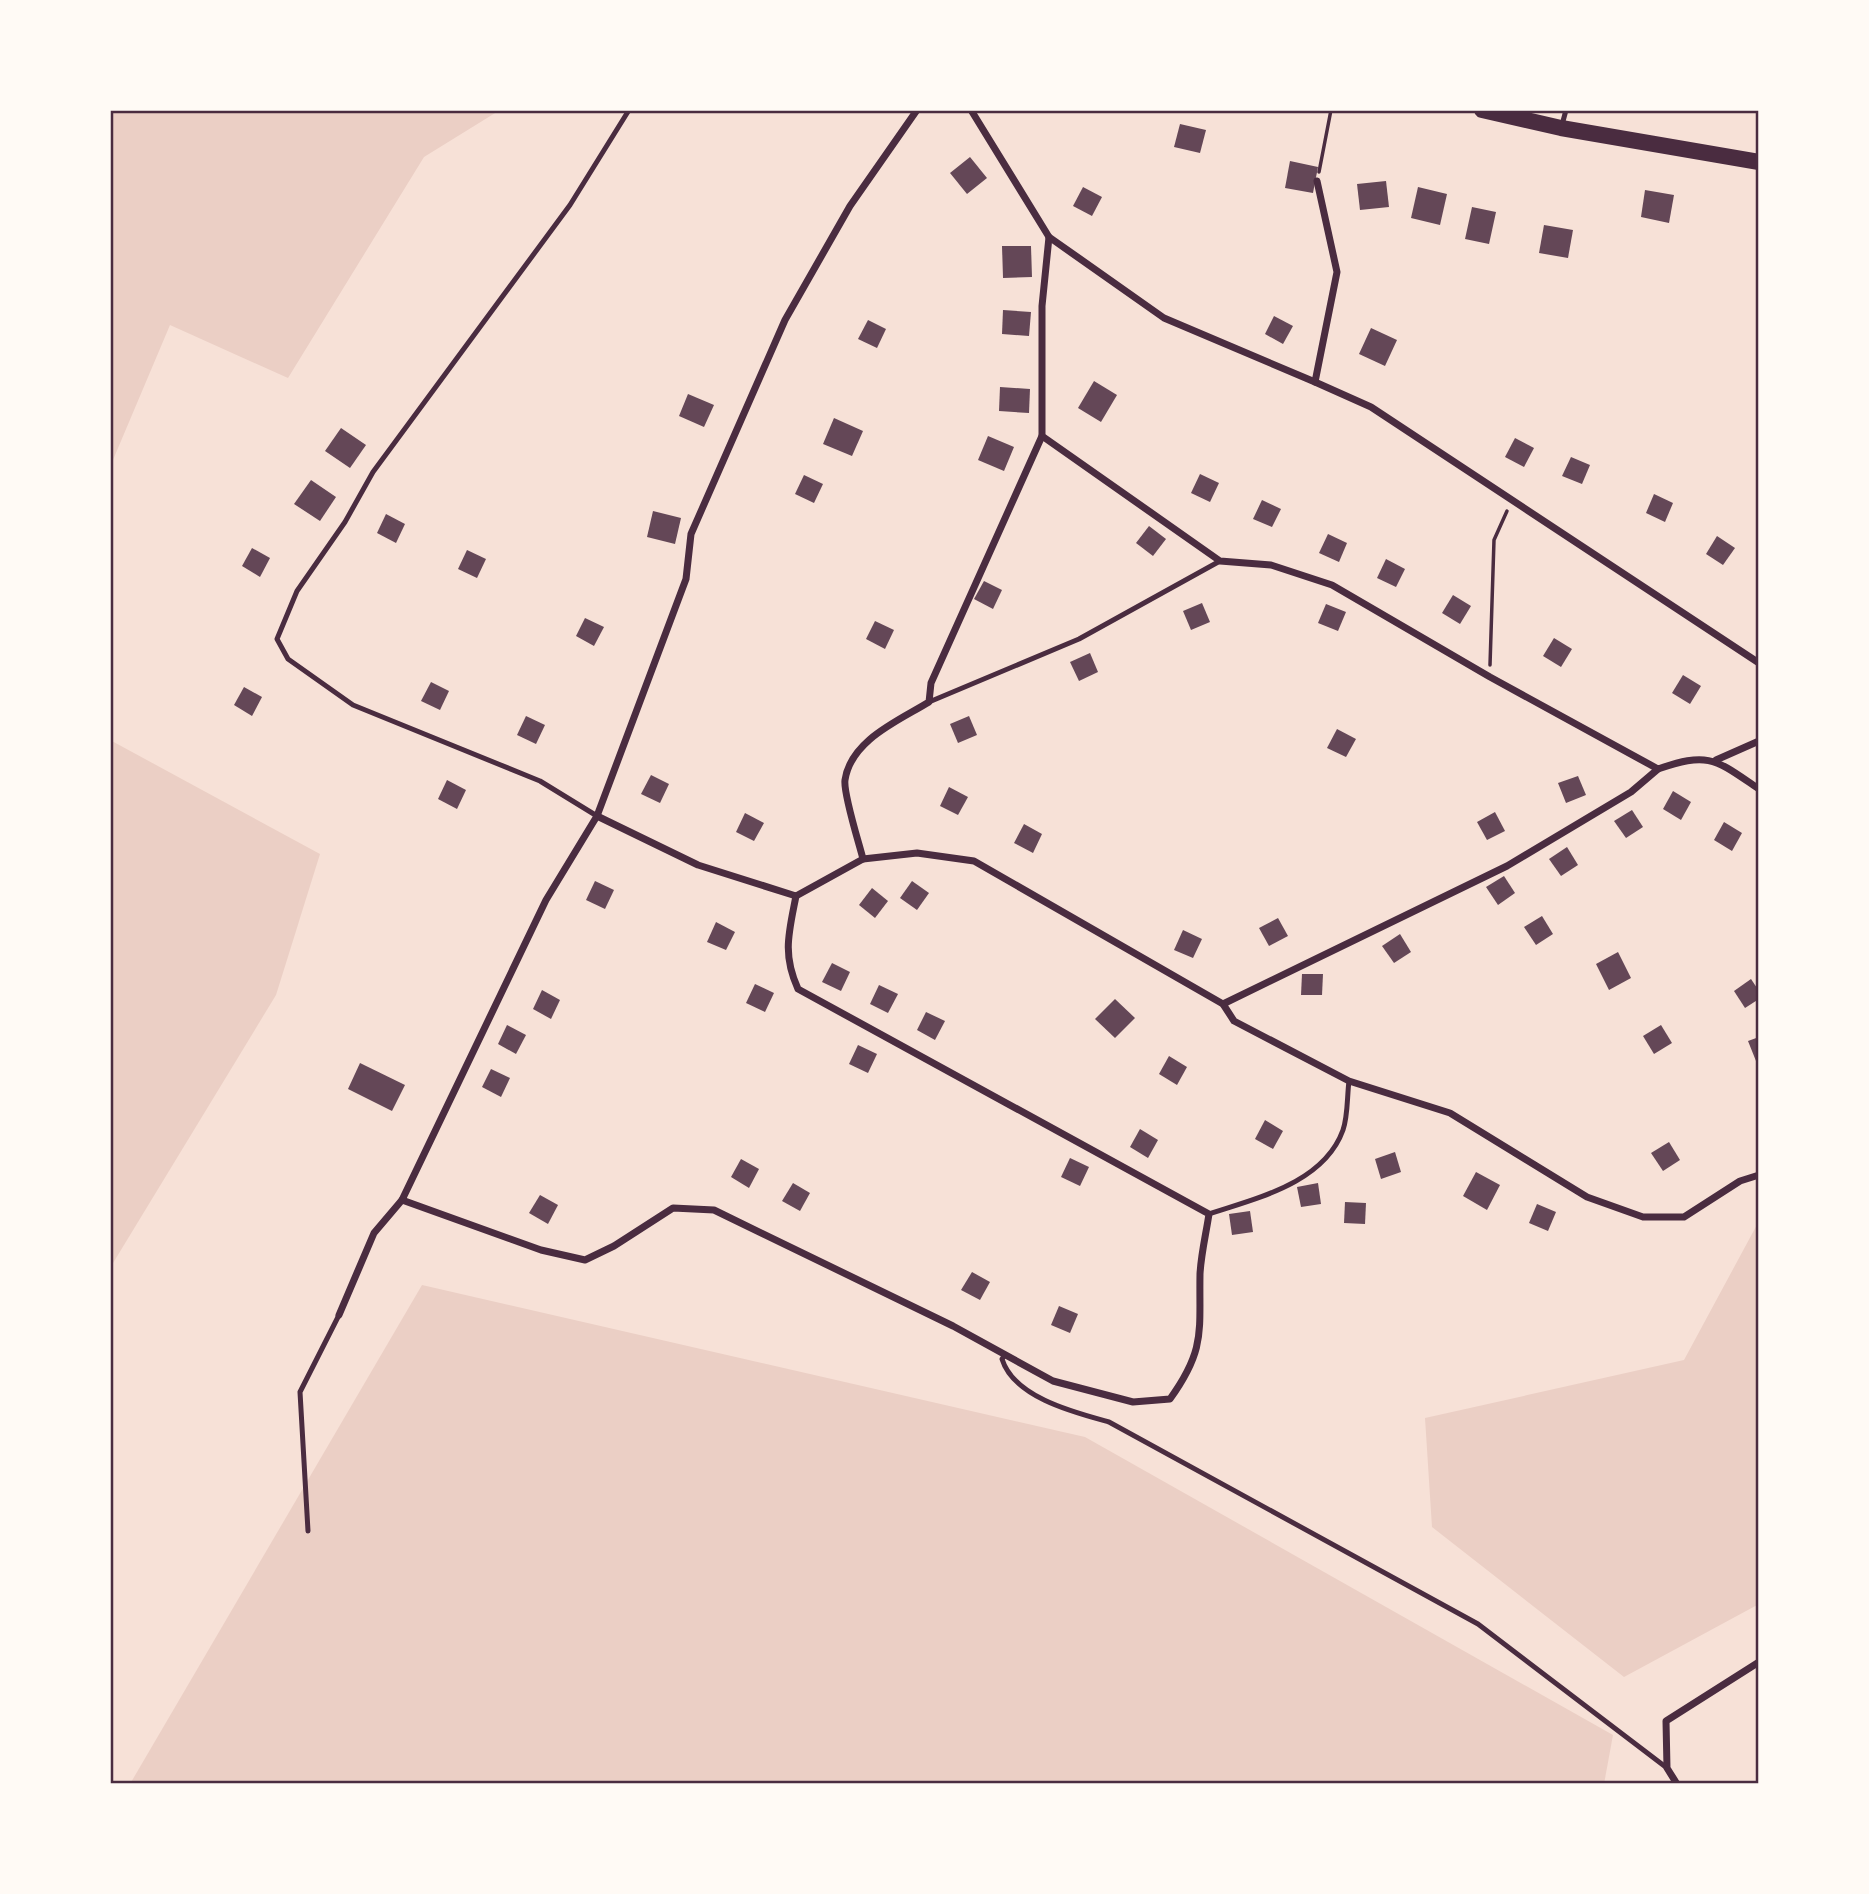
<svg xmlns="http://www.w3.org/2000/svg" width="1869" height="1894" font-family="'Exo 2',sans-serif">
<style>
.green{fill:#ebcfc5}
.building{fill:#644757}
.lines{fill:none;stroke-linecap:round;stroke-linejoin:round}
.path{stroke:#4a2c40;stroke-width:3.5}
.service{stroke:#4a2c40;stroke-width:5}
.minor{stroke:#4a2c40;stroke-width:7}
.primary{stroke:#4a2c40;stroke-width:16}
.neatline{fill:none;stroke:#4a2c40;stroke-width:2.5}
</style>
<rect width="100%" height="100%" fill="#f7e1d7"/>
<g class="green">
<polygon points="110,110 500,110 424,157 288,378 170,325 110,467"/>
<polygon points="110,740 320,854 276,995 110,1268"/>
<polygon points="1759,1221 1759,1604 1624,1677 1432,1527 1425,1418 1684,1360"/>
<polygon points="422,1285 1085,1437 1613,1735 1604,1784 130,1784"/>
</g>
<g class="building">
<polygon points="1180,124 1206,130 1200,153 1174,147"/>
<polygon points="970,157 987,178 967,194 950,173"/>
<polygon points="1290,161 1318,167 1313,193 1285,188"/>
<polygon points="1386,181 1389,207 1360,210 1357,184"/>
<polygon points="1083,187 1102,197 1092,216 1073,206"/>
<polygon points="1418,187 1447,194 1440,225 1411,218"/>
<polygon points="1645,190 1674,195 1669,223 1641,217"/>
<polygon points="1472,207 1496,212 1489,244 1465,239"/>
<polygon points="1544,225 1573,230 1568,258 1539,253"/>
<polygon points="1002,246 1031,246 1032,277 1003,278"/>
<polygon points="1003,310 1031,312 1029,336 1002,334"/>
<polygon points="1274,316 1293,326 1283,344 1265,334"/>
<polygon points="868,320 886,329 877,348 858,339"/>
<polygon points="1371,328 1397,340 1385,366 1359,354"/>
<polygon points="1094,381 1117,395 1101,422 1078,408"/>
<polygon points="1000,387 1030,389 1029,413 999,411"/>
<polygon points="688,394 714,405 704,427 679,416"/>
<polygon points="834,418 863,431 852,456 823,444"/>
<polygon points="341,428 366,445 350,468 325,451"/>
<polygon points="988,436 1014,447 1004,471 978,460"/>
<polygon points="1515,438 1534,448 1524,467 1505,457"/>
<polygon points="1571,457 1590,465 1582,484 1562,476"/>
<polygon points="1200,474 1219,483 1210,502 1191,493"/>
<polygon points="804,475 823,484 814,503 795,494"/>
<polygon points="311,480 336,497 320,521 294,504"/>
<polygon points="1654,494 1673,503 1665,522 1646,513"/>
<polygon points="1262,500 1281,509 1272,527 1253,519"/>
<polygon points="653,511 681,518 675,544 647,537"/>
<polygon points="386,514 405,524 396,543 377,533"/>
<polygon points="1149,526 1166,539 1153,556 1136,543"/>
<polygon points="1328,534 1347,543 1339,562 1319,553"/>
<polygon points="1717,536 1735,548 1723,565 1706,554"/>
<polygon points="252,548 270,558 260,577 242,566"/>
<polygon points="467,550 486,559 477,578 458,569"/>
<polygon points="1386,559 1405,569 1396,587 1377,578"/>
<polygon points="984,581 1002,590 993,609 974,599"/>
<polygon points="1453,595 1471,606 1460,624 1442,613"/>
<polygon points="1202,603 1210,622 1191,630 1183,611"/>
<polygon points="1326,604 1346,612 1338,631 1318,623"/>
<polygon points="585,618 604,627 594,646 576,636"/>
<polygon points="875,621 894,630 885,649 866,639"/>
<polygon points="1554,638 1572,649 1561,667 1543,656"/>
<polygon points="1090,653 1098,672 1079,681 1070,662"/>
<polygon points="1683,675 1701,686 1690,704 1672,693"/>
<polygon points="431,682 449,691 440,710 421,701"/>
<polygon points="244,687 262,697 252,716 234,705"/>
<polygon points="526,716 545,725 536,744 517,735"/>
<polygon points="969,716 977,735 958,743 950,724"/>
<polygon points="1337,729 1356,739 1346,757 1327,748"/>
<polygon points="651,775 669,784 660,803 641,794"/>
<polygon points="1578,776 1586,795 1566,803 1558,783"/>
<polygon points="447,780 466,790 457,809 438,799"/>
<polygon points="949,787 968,797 958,815 940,806"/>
<polygon points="1673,791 1691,802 1681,820 1663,809"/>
<polygon points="1632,810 1643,827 1626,838 1614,821"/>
<polygon points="1495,812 1505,831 1487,840 1477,822"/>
<polygon points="745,813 764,823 754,841 736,832"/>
<polygon points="1724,822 1742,833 1732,851 1714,840"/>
<polygon points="1024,824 1042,834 1033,853 1014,843"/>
<polygon points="1567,847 1578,865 1561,876 1549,859"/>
<polygon points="1504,876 1515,893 1498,905 1486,887"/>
<polygon points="595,881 614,890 605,909 586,900"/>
<polygon points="912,881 929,893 917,910 900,898"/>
<polygon points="872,888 888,901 875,918 859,905"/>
<polygon points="1542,916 1553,934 1536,945 1524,927"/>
<polygon points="1278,918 1288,936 1269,946 1259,928"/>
<polygon points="716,922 735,932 726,950 707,942"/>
<polygon points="1183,930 1202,939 1193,958 1174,950"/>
<polygon points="1400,934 1411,952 1394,963 1382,946"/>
<polygon points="1618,952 1631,978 1609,990 1596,964"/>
<polygon points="832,963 850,972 841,991 822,982"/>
<polygon points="1302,974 1323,974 1322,995 1301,995"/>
<polygon points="1751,979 1759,991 1759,999 1745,1008 1734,991"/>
<polygon points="755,984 774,993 765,1012 746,1003"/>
<polygon points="879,985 898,994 888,1013 870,1004"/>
<polygon points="542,990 560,1000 551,1019 533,1009"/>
<polygon points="1115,999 1135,1018 1115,1038 1095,1019"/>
<polygon points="926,1012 945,1021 935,1040 917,1030"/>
<polygon points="507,1025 526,1035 516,1054 498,1044"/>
<polygon points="1661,1025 1672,1043 1654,1054 1643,1036"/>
<polygon points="1759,1037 1759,1060 1756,1061 1748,1041"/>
<polygon points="858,1045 877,1054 868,1073 849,1064"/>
<polygon points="1169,1056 1187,1067 1177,1085 1159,1074"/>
<polygon points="360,1063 405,1085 392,1111 348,1089"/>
<polygon points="491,1069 510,1078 501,1097 482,1087"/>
<polygon points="1265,1120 1283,1131 1273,1149 1255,1139"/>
<polygon points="1140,1129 1158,1140 1148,1158 1130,1147"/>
<polygon points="1669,1142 1680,1160 1663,1171 1651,1153"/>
<polygon points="1395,1152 1401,1172 1381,1179 1375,1159"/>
<polygon points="1070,1158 1089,1167 1080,1186 1061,1177"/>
<polygon points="741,1159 759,1169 749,1188 731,1177"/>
<polygon points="1476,1172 1500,1185 1487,1210 1463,1196"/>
<polygon points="793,1183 810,1193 800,1211 782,1201"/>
<polygon points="1318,1183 1321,1204 1301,1207 1297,1187"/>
<polygon points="540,1195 558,1205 548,1224 529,1213"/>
<polygon points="1345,1202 1366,1203 1365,1224 1344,1223"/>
<polygon points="1537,1204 1556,1212 1548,1231 1529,1223"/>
<polygon points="1250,1211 1253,1232 1232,1235 1229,1214"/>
<polygon points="972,1272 990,1282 980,1300 961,1290"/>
<polygon points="1059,1306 1078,1314 1070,1333 1051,1325"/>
</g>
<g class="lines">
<g class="path">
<polyline points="1319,172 1331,110"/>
<polyline points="1490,665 1494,540 1507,511"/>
</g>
<g class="service">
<polyline points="1562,125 1566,110"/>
<polyline points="929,702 1079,639 1220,561"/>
<polyline points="597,816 540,781 353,705 288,659 277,639 297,591 345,522 373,472 570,205 629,110"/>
<path d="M 1209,1214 C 1257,1198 1324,1183 1343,1130 C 1348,1116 1347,1096 1349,1081"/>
<path d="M 1005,1355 L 1002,1359 C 1014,1398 1076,1413 1109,1422 L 1478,1624 L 1667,1768"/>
<polyline points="308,1531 300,1392 339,1315"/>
</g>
<g class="minor">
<path d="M 971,110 L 1049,237 L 1042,306 L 1042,436 L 1220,561 L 1271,565 L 1332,585 L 1490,677 L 1658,769 C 1710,751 1716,760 1759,789"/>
<polyline points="1317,181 1337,272 1315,382 1371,407 1759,663"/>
<polyline points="1049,237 1164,318 1315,382"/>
<polyline points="1716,760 1759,741"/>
<polyline points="597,816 698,865 796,896 863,859 917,853 974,861 1223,1004 1234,1021 1349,1081 1450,1113 1587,1197 1643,1217 1684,1217 1740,1181 1759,1175"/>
<path d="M 863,859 C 859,843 843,793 845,780 C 851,740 898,721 929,702 L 931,683 L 1042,436"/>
<polyline points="1223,1004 1507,866 1631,792 1658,769"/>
<path d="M 402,1200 L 541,1250 L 585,1260 L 614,1246 L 673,1208 L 714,1210 L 953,1326 L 1053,1381 L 1133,1402 L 1170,1399 C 1206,1349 1199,1331 1200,1274 C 1201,1254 1206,1234 1209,1214 L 798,989 C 782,954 789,932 796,896"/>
<polyline points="339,1315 374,1233 402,1200 546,900 597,816 686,579 691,534 785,320 850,206 917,110"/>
<polyline points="1677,1784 1667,1768 1666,1721 1759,1662"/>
</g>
<polyline class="primary" points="1482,110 1561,128 1759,162"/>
</g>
<rect width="1869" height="1894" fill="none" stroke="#fffaf5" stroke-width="224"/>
<rect x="112" y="112" width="1645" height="1670" class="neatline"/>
</svg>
